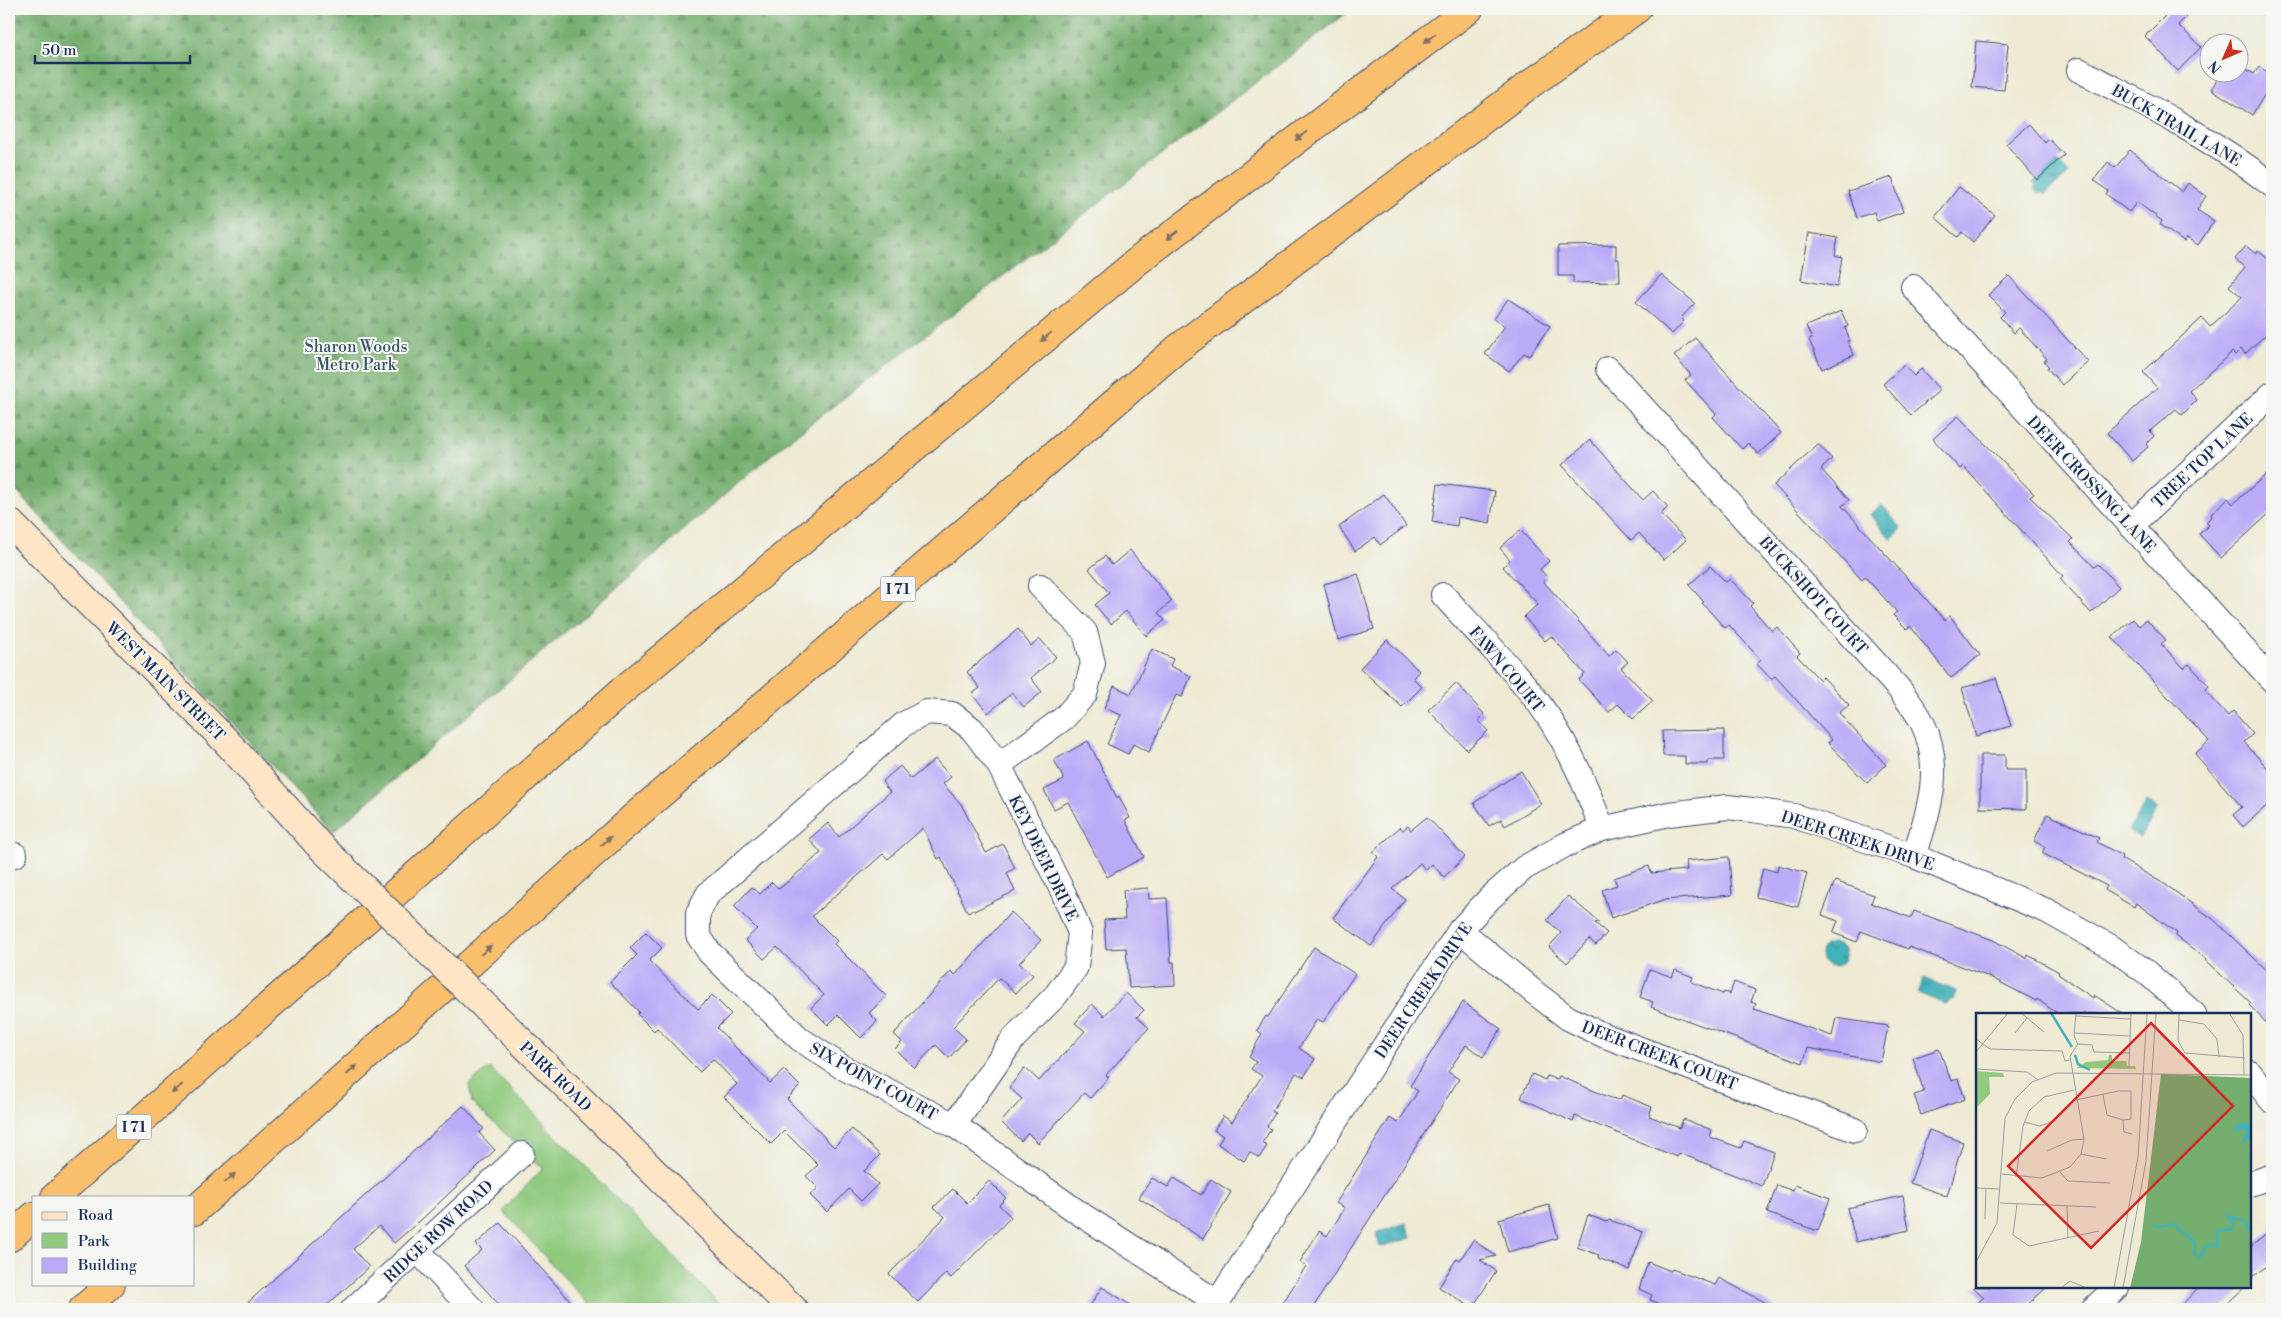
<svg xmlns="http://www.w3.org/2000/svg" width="2281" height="1318" font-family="'Libre Bodoni',serif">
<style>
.green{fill:#91ca7f;stroke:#567c6e}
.forest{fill:url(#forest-firs);stroke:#486e66}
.water{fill:url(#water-ripples);stroke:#2f718c}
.building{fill:#baaaf7}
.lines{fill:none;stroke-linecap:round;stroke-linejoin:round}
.minor-casing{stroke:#3b4b70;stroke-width:26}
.secondary-casing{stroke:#3b4b70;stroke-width:30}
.motorway-casing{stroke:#3b4b70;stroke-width:30}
.minor{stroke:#fff;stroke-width:24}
.secondary{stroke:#fde5c5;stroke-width:28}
.motorway{stroke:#f9bf6d;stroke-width:28}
.secondary-bridge-casing{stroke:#3b4b70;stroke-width:30;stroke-linecap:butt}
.secondary-bridge{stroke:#fde5c5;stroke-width:28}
.oneway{fill:#7f7065}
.labels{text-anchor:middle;stroke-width:4;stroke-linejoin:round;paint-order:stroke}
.shield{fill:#f6f6f2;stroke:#5d6b8a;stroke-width:1}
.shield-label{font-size:15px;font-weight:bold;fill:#1b2f5e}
.street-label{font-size:16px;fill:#1b2f5e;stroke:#f6f6f2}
.park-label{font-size:16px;fill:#385666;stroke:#f6f6f2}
.inset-river{fill:none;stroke:#43b3ba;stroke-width:2.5}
.inset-road{fill:none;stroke:#9a9fa4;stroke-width:1}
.view{fill:#d62828;fill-opacity:0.15;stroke:#d62828;stroke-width:2.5}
.inset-edge{fill:none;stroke:#1b2f5e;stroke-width:2.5}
</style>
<defs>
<pattern id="forest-firs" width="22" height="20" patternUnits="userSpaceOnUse" patternTransform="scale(1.25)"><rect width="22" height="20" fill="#74ae6e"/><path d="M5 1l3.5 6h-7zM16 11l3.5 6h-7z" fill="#5e8e5e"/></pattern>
<pattern id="water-ripples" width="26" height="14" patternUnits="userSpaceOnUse" patternTransform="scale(1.25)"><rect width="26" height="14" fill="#43b3ba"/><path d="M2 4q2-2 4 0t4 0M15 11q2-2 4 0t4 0" fill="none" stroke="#37929a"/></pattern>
</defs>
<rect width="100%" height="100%" fill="#f6f6f2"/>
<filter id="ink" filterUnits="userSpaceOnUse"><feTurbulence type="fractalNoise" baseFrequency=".02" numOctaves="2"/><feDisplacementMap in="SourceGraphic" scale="10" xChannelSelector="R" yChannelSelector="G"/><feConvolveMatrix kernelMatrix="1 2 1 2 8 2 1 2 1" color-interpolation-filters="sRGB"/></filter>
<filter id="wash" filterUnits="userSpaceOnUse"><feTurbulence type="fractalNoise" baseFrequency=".0096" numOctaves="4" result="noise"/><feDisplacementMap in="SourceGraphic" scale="20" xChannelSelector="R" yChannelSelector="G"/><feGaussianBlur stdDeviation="1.12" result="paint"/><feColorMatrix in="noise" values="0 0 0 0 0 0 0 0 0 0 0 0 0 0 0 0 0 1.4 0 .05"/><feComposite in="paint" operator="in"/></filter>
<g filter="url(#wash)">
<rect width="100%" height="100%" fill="#eeead3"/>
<polygon class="green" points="490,1068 724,1309 593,1309 503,1211 543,1168 472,1103 469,1084"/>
<polygon class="forest" points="9,9 1352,9 784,444 333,832 9,483"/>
<g class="water">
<polygon points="2058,161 2069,174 2044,195 2041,191 2038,194 2034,189 2036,186 2033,183"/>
<polygon points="1882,505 1902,529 1891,539 1870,514"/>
<polygon points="2146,802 2158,809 2140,838 2128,830"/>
<circle cx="1833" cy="955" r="12"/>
<polygon points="1924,978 1956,991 1953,1000 1949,999 1947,1005 1918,993"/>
<polygon points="1406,1223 1411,1238 1380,1247 1376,1233"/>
</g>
<g id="blocks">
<g class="building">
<polygon points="2172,9 2177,9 2186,17 2178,25 2201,47 2178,71 2145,36"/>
<polygon points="1976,41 2008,44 2004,90 1972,87"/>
<polygon points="2238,64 2254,74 2259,67 2272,75 2272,83 2252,115 2211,89 2222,72 2238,72"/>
<polygon points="2029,124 2045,143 2049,139 2064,155 2037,180 2006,144"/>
<polygon points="2130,150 2182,192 2188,183 2206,196 2197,210 2214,221 2198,245 2187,238 2184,242 2160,225 2162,221 2137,202 2129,212 2106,194 2108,191 2094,180 2108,162 2115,168"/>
<polygon points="1892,177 1903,212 1877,221 1874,212 1857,218 1848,191"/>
<polygon points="1959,187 1995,215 1973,242 1962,232 1958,237 1935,217"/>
<polygon points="1809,233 1838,238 1835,255 1842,257 1837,287 1801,280"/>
<polygon points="1616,245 1616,259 1619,259 1620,282 1573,283 1573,276 1558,276 1558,246"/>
<polygon points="2246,246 2256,254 2258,251 2272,262 2272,329 2245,354 2241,349 2235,355 2232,352 2189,391 2197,400 2182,415 2176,409 2150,431 2154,436 2146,444 2148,447 2132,461 2107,433 2157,388 2143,372 2202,318 2210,327 2242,297 2229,286 2245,267 2235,259"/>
<polygon points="1661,275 1695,303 1681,318 1684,321 1672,334 1636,302"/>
<polygon points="2009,276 2088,362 2062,385 2047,368 2049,367 2044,361 2047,359 2019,328 2014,333 2000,317 2005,312 1988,295"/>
<polygon points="1508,299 1550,326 1529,356 1524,353 1509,371 1485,354 1505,326 1494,319"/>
<polygon points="1841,311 1848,326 1845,328 1850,340 1847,341 1854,355 1822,369 1809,340 1812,339 1806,326"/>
<polygon points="1695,338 1781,433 1758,454 1748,443 1742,449 1713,417 1716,414 1685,380 1691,375 1674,356"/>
<polygon points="1904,365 1914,376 1921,369 1940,390 1911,415 1883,384"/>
<polygon points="1958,416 2034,494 2030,497 2073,539 2070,542 2094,567 2098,564 2119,587 2091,613 2060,579 2063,576 1963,466 1960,469 1933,439"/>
<polygon points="1590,440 1643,500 1653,491 1668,507 1661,514 1686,540 1664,560 1639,533 1631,540 1562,465"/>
<polygon points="1818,444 1832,459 1821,469 1849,500 1842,506 1945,620 1950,616 1980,655 1951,678 1910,626 1907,629 1893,615 1897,612 1865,577 1862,580 1774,485"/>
<polygon points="2272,469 2272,511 2221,558 2199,534 2209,525 2206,522 2212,516 2211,514 2228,498 2233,504"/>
<polygon points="1438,484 1495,491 1490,523 1458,517 1457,526 1432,522"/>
<polygon points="1384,494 1406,526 1380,545 1375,537 1355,551 1339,527"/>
<polygon points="1520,530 1549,561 1540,569 1547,577 1543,581 1609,656 1616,649 1628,662 1621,668 1653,701 1633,719 1618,704 1609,712 1579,680 1585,674 1551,636 1545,641 1524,617 1538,604 1503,567 1510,560 1500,548"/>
<polygon points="1130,550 1172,601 1158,613 1165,620 1146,636 1126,611 1111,624 1095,605 1109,593 1089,569 1105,556 1112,565"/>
<polygon points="1710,566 1726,582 1730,579 1753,603 1750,606 1772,631 1777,627 1800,653 1797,656 1820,680 1823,677 1849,705 1839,713 1886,765 1867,783 1828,743 1832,740 1775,676 1771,679 1757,664 1761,660 1729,625 1725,628 1702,603 1704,602 1689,585"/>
<polygon points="1358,574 1374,629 1338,640 1324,584"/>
<polygon points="2133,619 2139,626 2146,620 2151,624 2166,640 2161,644 2184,668 2189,664 2209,686 2205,690 2228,716 2233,711 2253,734 2244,742 2272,773 2272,801 2243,827 2233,815 2242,807 2195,754 2209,741 2112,637"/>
<polygon points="1018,629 1031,646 1040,639 1056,657 1031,678 1042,692 1024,707 1012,693 988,713 972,694 980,688 967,672"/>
<polygon points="1387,640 1419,671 1413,678 1422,687 1402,707 1360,668"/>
<polygon points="1152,649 1173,659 1170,666 1191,676 1182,697 1176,695 1149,752 1133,744 1128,754 1107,744 1121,715 1104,708 1114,686 1131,694"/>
<polygon points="1996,678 2011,726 1976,736 1962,688"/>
<polygon points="1456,683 1484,714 1478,720 1488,731 1467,750 1428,710"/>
<polygon points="1724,730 1724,760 1708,760 1708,764 1685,764 1685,756 1663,756 1662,731"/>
<polygon points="1088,741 1117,798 1119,796 1130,818 1125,820 1144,857 1107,877 1068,802 1054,809 1044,790 1064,780 1054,760"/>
<polygon points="1980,755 2005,755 2005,770 2026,770 2026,809 1980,808"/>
<polygon points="935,759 951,777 943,784 961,804 986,853 1003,844 1015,868 1007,873 1015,891 974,911 972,909 968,913 941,857 938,859 923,828 888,859 883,854 812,916 837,941 834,944 886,996 869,1013 877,1021 861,1038 838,1015 828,1025 811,1008 824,995 777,947 764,959 745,940 757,929 734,906 752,887 760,894 772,882 779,889 821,853 809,839 828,823 839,837 890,792 882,782 900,766 911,779"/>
<polygon points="1521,771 1541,804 1505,826 1501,819 1489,826 1474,803"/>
<polygon points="2047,814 2099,838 2097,842 2122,856 2121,859 2166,885 2213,919 2272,975 2272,1029 2249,1005 2251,1003 2205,960 2206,959 2176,936 2177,933 2136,903 2134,907 2105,890 2107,886 2042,853 2045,847 2034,841"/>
<polygon points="1427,817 1465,857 1444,877 1432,864 1426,870 1420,863 1392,889 1405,899 1371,946 1333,918 1378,857 1373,852 1400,827 1403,830 1408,826 1411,830"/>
<polygon points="1729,857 1732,895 1663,900 1611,918 1602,890 1617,885 1614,878 1649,866 1651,873 1687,870 1686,861"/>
<polygon points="1778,865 1807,873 1798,907 1756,897 1763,868 1777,872"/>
<polygon points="1835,881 1874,895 1871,903 1911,918 1914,911 1993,940 2026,958 2028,955 2059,972 2058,974 2093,998 2094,995 2123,1014 2058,1014 2037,999 2036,1001 1992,978 1928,954 1909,947 1908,949 1861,931 1857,942 1833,933 1838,921 1822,915"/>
<polygon points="1148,888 1149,899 1167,898 1171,962 1174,962 1175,985 1129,988 1126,948 1106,949 1104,920 1125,919 1123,890"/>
<polygon points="1568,896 1599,922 1595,923 1607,933 1596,945 1589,939 1567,963 1549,947 1561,933 1547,920"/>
<polygon points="1011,912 1041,940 1019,963 1033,975 1016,993 999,978 953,1027 966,1039 949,1058 936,1045 914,1068 895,1049 902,1042 894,1034 951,971 955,975"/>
<polygon points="646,932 662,948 649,961 698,1009 712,995 731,1014 717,1028 770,1083 784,1070 800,1086 787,1099 834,1147 852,1129 880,1155 864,1171 878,1184 861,1201 849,1189 827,1212 810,1195 818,1188 806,1176 818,1165 784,1131 771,1144 724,1097 737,1084 713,1059 700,1072 657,1028 654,1031 637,1014 639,1012 610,982 637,955 630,948"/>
<polygon points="1314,947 1355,974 1323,1022 1317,1019 1299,1048 1315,1059 1304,1077 1296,1073 1272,1111 1275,1113 1267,1126 1271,1129 1262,1143 1267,1146 1259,1158 1250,1152 1244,1161 1218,1144 1223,1136 1214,1130 1223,1116 1232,1122 1262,1076 1251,1069 1256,1062 1249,1057 1262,1034 1257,1030 1266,1016 1268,1017"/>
<polygon points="1650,969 1672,977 1675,970 1693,977 1691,982 1723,994 1724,992 1730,994 1734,982 1755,990 1751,1002 1756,1004 1754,1009 1832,1036 1836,1018 1888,1026 1881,1062 1808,1048 1803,1063 1651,1007 1653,1002 1640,997"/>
<polygon points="1126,993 1144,1010 1137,1017 1149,1028 1106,1075 1109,1077 1090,1098 1084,1093 1038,1143 1028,1133 1021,1141 1001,1122 1022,1099 1009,1087 1025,1068 1039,1081 1085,1031 1075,1023 1092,1004 1104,1016"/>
<polygon points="1463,1002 1501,1029 1483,1057 1466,1045 1448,1072 1459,1079 1312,1309 1279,1309 1306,1266 1300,1262 1319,1231 1327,1236 1345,1208 1336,1203 1390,1118 1398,1123 1418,1091 1410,1086"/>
<polygon points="1939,1049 1951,1081 1958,1079 1965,1099 1921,1115 1914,1095 1924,1092 1913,1058"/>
<polygon points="1532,1074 1545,1080 1547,1076 1557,1080 1559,1076 1611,1098 1620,1100 1622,1095 1652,1107 1649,1116 1680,1128 1683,1119 1712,1130 1710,1137 1741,1148 1744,1141 1774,1152 1762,1186 1679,1153 1677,1157 1575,1116 1573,1122 1521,1098"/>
<polygon points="463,1106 484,1129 479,1133 495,1150 422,1219 394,1243 379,1226 353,1249 369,1267 323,1309 241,1309"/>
<polygon points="1929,1130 1963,1142 1947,1196 1910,1183"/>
<polygon points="1152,1178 1168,1187 1174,1178 1201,1195 1211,1179 1231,1192 1203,1239 1139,1198"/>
<polygon points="989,1181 1006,1198 999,1205 1011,1217 951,1278 946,1273 918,1302 889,1274 945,1217 934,1207 953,1189 967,1203"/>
<polygon points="1777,1185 1793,1191 1795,1185 1830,1198 1818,1231 1767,1213"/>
<polygon points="1903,1196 1909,1230 1856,1242 1847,1208"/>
<polygon points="1549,1205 1558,1238 1508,1252 1499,1219"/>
<polygon points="1588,1215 1607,1222 1609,1220 1643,1232 1629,1270 1598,1258 1599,1255 1577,1247"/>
<polygon points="500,1223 578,1309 503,1309 464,1266 482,1250 476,1244"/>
<polygon points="2272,1230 2272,1262 2250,1279 2250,1247"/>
<polygon points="1473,1240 1496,1256 1480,1260 1496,1271 1472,1308 1439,1287 1457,1258 1460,1260"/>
<polygon points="1648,1262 1671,1271 1672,1269 1715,1285 1719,1278 1778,1309 1675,1309 1650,1300 1652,1295 1639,1289"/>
<polygon points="1102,1287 1137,1309 1088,1309"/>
<polygon points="1973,1287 2047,1287 2023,1309 1971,1309 1984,1297"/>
<polygon points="2199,1287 2245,1287 2221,1309 2178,1309"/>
</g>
</g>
</g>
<g filter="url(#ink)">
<use href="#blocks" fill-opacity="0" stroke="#3b4b70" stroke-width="1"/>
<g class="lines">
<defs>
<g id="minor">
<path d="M 2079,70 C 2145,104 2213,139 2272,185"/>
<polyline points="1913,287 2272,680"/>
<path d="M 1608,369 L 1900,690 C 1907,700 1916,710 1922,722 C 1944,766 1929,812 1914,856"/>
<polyline points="2131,526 2272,394"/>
<path d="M 1443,595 C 1471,626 1501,656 1527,688 C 1562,730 1584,779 1602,829"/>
<polyline points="999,765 1064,718 1085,694 1093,663 1085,632 1040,586"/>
<polyline points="9,856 15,855"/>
<polyline points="1460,930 1535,993 1568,1018 1603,1035 1855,1130"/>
<polyline points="2250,1073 2272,1101"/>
<polyline points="954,1125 1014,1038 1056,995 1076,967 1080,933 1064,894 999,765 972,729 952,714 927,712 904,724 708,894 698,913 698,935 710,953 800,1039 842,1067 954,1125 1082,1215 1217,1302"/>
<polyline points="2250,1184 2272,1176"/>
<polyline points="417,1250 472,1309"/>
<polyline points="353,1309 522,1154"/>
<polyline points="1213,1309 1460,930 1490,898 1524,868 1565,845 1602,829 1669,814 1727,807 1752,810 1794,816 1914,856 2047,911 2111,947 2146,972 2194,1014"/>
<polyline points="2093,1309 2117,1287"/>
</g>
<g id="secondary">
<polyline points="9,522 226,741 318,844"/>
<polyline points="531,1051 793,1309"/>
</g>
<g id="motorway">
<polyline points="55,1197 623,690 1139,260 1469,9"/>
<polyline points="194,1211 635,816 1177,349 1533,82 1637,9"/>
<polyline points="9,1238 34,1216"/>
<polyline points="83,1309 111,1284"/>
</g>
</defs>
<use href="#minor" class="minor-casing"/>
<use href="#secondary" class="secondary-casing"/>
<use href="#motorway" class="motorway-casing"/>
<use href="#minor" class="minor"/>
<use href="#secondary" class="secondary"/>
<use href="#motorway" class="motorway"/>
<defs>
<polyline id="secondary-bridge" points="318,844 531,1051"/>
</defs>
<use href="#secondary-bridge" class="secondary-bridge-casing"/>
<use href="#secondary-bridge" class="secondary-bridge"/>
</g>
<defs><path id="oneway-solid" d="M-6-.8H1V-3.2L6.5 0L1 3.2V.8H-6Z" transform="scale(1.25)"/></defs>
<g class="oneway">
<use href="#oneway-solid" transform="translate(1430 38) rotate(143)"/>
<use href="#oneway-solid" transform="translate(1301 136) rotate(143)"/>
<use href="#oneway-solid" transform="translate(1172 235) rotate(143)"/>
<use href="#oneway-solid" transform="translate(1046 337) rotate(140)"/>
<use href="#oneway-solid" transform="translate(606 841) rotate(-42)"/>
<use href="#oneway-solid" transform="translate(486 950) rotate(-42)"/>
<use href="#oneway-solid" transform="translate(352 1070) rotate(-42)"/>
<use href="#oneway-solid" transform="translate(177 1089) rotate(139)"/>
<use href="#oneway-solid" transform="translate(230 1178) rotate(-42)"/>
</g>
</g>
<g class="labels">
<g class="shield">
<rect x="880.5" y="576.5" width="35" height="25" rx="4"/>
<rect x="116.5" y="1114.5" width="35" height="25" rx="4"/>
</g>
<g class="shield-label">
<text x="898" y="594">I 71</text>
<text x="134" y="1132">I 71</text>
</g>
<g class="street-label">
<text transform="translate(2177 125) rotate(30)" y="6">BUCK TRAIL LANE</text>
<text transform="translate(2202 460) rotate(-43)" y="6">TREE TOP LANE</text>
<text transform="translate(2092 484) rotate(47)" y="6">DEER CROSSING LANE</text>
<text transform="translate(1814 595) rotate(48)" y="6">BUCKSHOT COURT</text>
<text transform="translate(1507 669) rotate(50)" y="6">FAWN COURT</text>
<text transform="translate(166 681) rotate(45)" y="6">WEST MAIN STREET</text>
<text transform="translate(1858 840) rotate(18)" y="6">DEER CREEK DRIVE</text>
<text transform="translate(1044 858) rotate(64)" y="6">KEY DEER DRIVE</text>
<text transform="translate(1423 990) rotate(-56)" y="6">DEER CREEK DRIVE</text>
<text transform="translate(1660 1055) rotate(21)" y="6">DEER CREEK COURT</text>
<text transform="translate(556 1076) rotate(44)" y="6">PARK ROAD</text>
<text transform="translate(874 1081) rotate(29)" y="6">SIX POINT COURT</text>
<text transform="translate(438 1231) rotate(-43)" y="6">RIDGE ROW ROAD</text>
</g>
<g class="park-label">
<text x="356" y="352">Sharon Woods<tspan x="356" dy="18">Metro Park</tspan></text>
</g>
</g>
<g transform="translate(1976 1013)">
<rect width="275" height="275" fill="#eeead3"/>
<path d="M 133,42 L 136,42 L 136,48 L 150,48 L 151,53 L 159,53 L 160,56 L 101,55 L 110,49 L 132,47 ZM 0,58 L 27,60 L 28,64 L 13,64 L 14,81 L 0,95 Z" fill="#91ca7f"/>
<path d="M 185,61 L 275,65 L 275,275 L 154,275 L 165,229 Z" fill="#74ae6e"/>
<path d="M 264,110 L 275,111 L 275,124 L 265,131 L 271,117 L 256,117 Z" fill="#43b3ba"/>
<path class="inset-river" d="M 75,0 L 96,34M 99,42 L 102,51 L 114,57M 177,212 L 182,214 L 198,211 L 219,230 L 218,241 L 224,244 L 231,232 L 241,233 L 241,218 L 255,216 L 257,211 L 252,203 L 270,209 L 272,216 L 275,215"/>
<path class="inset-road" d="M 45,0 L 68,19M 100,0 L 98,23 L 102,31 L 116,32 L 118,39 L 153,40M 203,0 L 202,28 L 209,40 L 269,45M 253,0 L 267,22 L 268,62M 100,3 L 155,6M 203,7 L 228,11 L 241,26 L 243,44M 39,20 L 51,5M 99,20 L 154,23M 0,26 L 14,36 L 86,38 L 89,48 L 94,47M 0,39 L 32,0M 153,53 L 155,0M 0,56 L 51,59 L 61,66M 100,87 L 142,78 L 155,78 L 155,106 L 147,107 L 131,102 L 127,82M 147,107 L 148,119 L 156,121M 48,109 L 64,113 L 78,108M 71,138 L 96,127 L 108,126M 105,141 L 130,146M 84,159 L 92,168 L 134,170M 25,161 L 66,165 L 94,154 L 105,141 L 108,126 L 94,43 L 102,31M 40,164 L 47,113 L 53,98 L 68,84 L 98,77M 0,175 L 24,176M 24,190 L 120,194M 41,191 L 37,222 L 53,233 L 123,218M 91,193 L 92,225M 9,206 L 10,175M 0,249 L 21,210 L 29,105 L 39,86 L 56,69 L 80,60 L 275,62M 85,275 L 94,268 L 110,275M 138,275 L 162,144 L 171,0M 147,275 L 170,148 L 180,0"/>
<path class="view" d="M 175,10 L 257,93 L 115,235 L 32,153 Z"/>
<rect width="275" height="275" class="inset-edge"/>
</g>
<rect width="2281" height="1318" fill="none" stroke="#f6f6f2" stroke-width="30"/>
<rect x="32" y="1196" width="162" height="90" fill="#f6f6f2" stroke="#9ea6b7"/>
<rect x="42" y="1212" width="25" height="8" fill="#fde5c5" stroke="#9ea6b7"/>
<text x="78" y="1220" font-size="15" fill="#1b2f5e">Road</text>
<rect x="42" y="1233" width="25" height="15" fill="#91ca7f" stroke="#9ea6b7"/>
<text x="78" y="1246" font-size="15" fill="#1b2f5e">Park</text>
<rect x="42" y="1258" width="25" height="15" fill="#baaaf7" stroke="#9ea6b7"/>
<text x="78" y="1270" font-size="15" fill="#1b2f5e">Building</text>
<g transform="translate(2224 58) rotate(225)"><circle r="24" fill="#f6f6f2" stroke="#9ea6b7"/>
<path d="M0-4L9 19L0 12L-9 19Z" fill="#c8321e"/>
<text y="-8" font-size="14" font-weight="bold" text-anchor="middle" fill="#1b2f5e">N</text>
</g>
<path d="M35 55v8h155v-8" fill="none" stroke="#1b2f5e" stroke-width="2.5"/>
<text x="42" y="55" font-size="15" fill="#1b2f5e" stroke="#f6f6f2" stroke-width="4" paint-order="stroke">50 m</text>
</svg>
